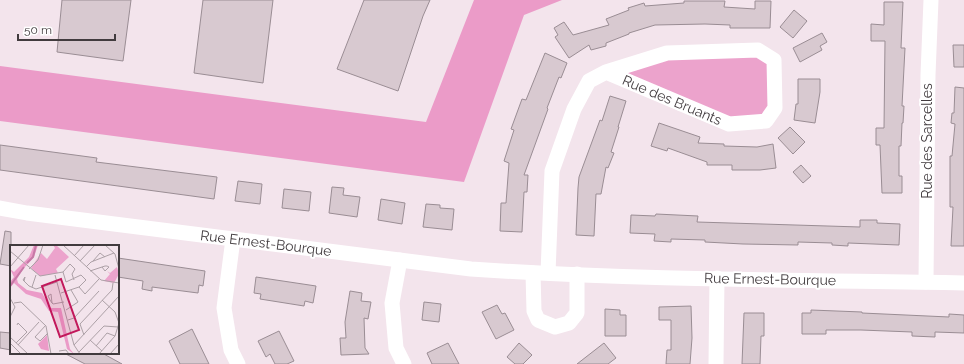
<svg xmlns="http://www.w3.org/2000/svg" width="964" height="364" font-family="Raleway,sans-serif">
<style>
.green{fill:#eca3cc}
.forest{fill:#eb9bc8}
.building{fill:#d8c9d0;stroke:#9a8d94}
.lines{fill:none;stroke-linecap:round;stroke-linejoin:round}
.minor{stroke:#fff;stroke-width:15}
.labels{text-anchor:middle;stroke-width:4;stroke-linejoin:round;paint-order:stroke}
.street-label{font-size:14px;fill:#413b3e;stroke:#fff}
.inset-river{fill:none;stroke:#c679a6;stroke-width:2}
.inset-road{fill:none;stroke:#aca0a6;stroke-width:1}
.view{fill:#c2185b;fill-opacity:0.15;stroke:#c2185b;stroke-width:2}
.inset-edge{fill:none;stroke:#413b3e;stroke-width:2}
</style>
<rect width="100%" height="100%" fill="#f3e4ec"/>
<polygon class="green" points="758,50 774,60 766,121 729,124 606,72 667,53"/>
<polygon class="forest" points="474,0 562,0 524,15 464,182 0,121 0,66 426,122"/>
<g class="building">
<polygon points="62,0 131,0 123,61 57,52"/>
<polygon points="203,0 273,0 263,83 194,73"/>
<polygon points="364,0 430,0 423,16 398,91 337,69"/>
<polygon points="684,1 725,1 724,7 755,9 755,1 771,1 770,28 730,28 730,25 705,24 655,25 629,33 629,34 606,43 606,46 591,50 589,45 569,58 555,37 558,35 554,28 564,22 573,35 609,25 606,19 629,10 628,8 644,3 645,6 684,3"/>
<polygon points="884,2 903,2 901,48 905,48 902,106 904,106 903,123 902,123 901,146 899,146 899,176 902,176 902,193 882,193 880,145 876,145 876,128 884,128 885,41 871,41 871,24 884,25"/>
<polygon points="794,10 807,21 793,38 780,27"/>
<polygon points="822,33 827,42 820,46 822,50 800,62 793,48"/>
<polygon points="953,45 964,45 964,67 954,67"/>
<polygon points="545,53 567,63 561,78 559,77 547,108 548,109 524,175 528,175 527,192 524,192 522,232 500,231 501,203 506,203 509,163 504,161 514,130 511,129 522,99 526,100"/>
<polygon points="798,79 820,79 820,92 815,123 794,120 796,104 798,104"/>
<polygon points="955,87 964,88 964,246 951,246 953,207 950,207 950,156 952,156 955,124 951,123 952,113 954,113"/>
<polygon points="610,96 626,101 618,127 619,127 611,152 614,153 608,168 606,167 601,194 596,194 594,236 576,235 578,188 579,177 600,120 602,121"/>
<polygon points="659,123 700,137 698,143 724,144 724,146 757,147 773,144 776,168 760,170 732,170 732,165 707,165 707,162 668,148 667,151 651,146"/>
<polygon points="790,127 805,142 793,154 778,138"/>
<polygon points="0,145 97,158 96,162 217,177 214,199 0,170"/>
<polygon points="801,165 811,176 803,183 793,172"/>
<polygon points="238,181 262,184 260,204 235,201"/>
<polygon points="332,187 344,188 343,195 360,197 357,217 329,213"/>
<polygon points="284,189 311,192 309,211 282,208"/>
<polygon points="381,199 405,203 402,224 378,220"/>
<polygon points="426,204 440,205 440,208 454,209 452,230 423,227"/>
<polygon points="656,214 698,216 697,222 860,227 860,220 877,220 877,223 900,224 899,245 848,243 848,246 832,245 832,243 798,242 798,245 743,244 705,242 705,240 671,239 671,242 654,241 655,234 630,233 631,215 655,216"/>
<polygon points="5,231 11,232 11,266 0,264"/>
<polygon points="118,258 205,271 203,286 199,285 198,293 152,287 152,291 142,289 143,281 118,277"/>
<polygon points="256,277 316,286 313,303 305,301 304,306 260,299 261,294 254,293"/>
<polygon points="350,291 362,293 361,301 371,302 368,319 364,318 365,348 369,354 341,355 340,338 346,338 345,322"/>
<polygon points="424,302 441,304 439,322 422,320"/>
<polygon points="497,305 502,314 505,313 514,330 496,339 482,312"/>
<polygon points="691,306 692,338 690,364 666,364 667,350 671,350 671,320 659,320 659,307"/>
<polygon points="605,309 620,310 620,315 626,315 626,336 605,336"/>
<polygon points="811,310 862,312 862,313 949,317 949,314 964,315 964,333 935,332 935,337 912,336 912,332 861,330 826,330 826,334 802,334 802,313 811,313"/>
<polygon points="744,313 764,313 764,336 761,336 760,364 742,364"/>
<polygon points="192,329 209,364 180,364 169,341"/>
<polygon points="279,331 294,361 287,364 275,364 270,354 266,357 258,341"/>
<polygon points="0,332 11,333 11,350 0,348"/>
<polygon points="448,343 459,364 432,364 427,353"/>
<polygon points="519,343 532,355 523,364 515,364 507,357"/>
<polygon points="604,343 616,358 608,364 577,364"/>
<polygon points="64,353 102,353 122,364 85,364"/>
</g>
<g class="lines">
<g class="minor">
<path d="M 0,208 L 27,213 L 471,269 C 635,280 800,280 964,283"/>
<polyline points="233,239 224,308 231,350 238,364"/>
<polyline points="400,260 392,303 396,348 404,364"/>
<polyline points="533,273 534,311 538,320 555,327 569,323 577,313 577,274"/>
<polyline points="548,273 552,171 574,109 589,81 606,72 667,53 758,50 774,60 775,108 766,121 729,124 606,72"/>
<polyline points="926,282 928,75 931,0"/>
<polyline points="716,364 717,278"/>
</g>
</g>
<g class="labels">
<g class="street-label">
<text transform="translate(672 100) rotate(23)" y="5">Rue des Bruants</text>
<text transform="translate(927 141) rotate(-90)" y="5">Rue des Sarcelles</text>
<text transform="translate(266 243) rotate(7)" y="5">Rue Ernest-Bourque</text>
<text transform="translate(770 279) rotate(1)" y="5">Rue Ernest-Bourque</text>
</g>
</g>
<g transform="translate(10 245)">
<rect width="109" height="109" fill="#f3e4ec"/>
<path d="M 43,0 L 46,0 L 59,12 L 46,24 L 48,28 L 30,31 L 21,23 L 31,8 L 37,14 L 45,3 ZM 107,22 L 109,29 L 104,38 L 94,36 L 100,29 L 97,26 L 100,28 Z" fill="#eca3cc"/>
<path d="M 24,0 L 28,0 L 24,12 L 13,24 L 7,34 L 8,38 L 17,45 L 32,48 L 41,63 L 51,63 L 60,104 L 64,109 L 57,104 L 48,67 L 39,66 L 31,54 L 16,49 L 4,38 L 0,43 L 0,37 L 4,32 L 0,24 L 4,27 L 19,12 ZM 37,90 L 39,106 L 31,104 L 28,99 Z" fill="#eb9bc8"/>
<path class="inset-river" d="M 17,18 L 23,12 L 26,0M 0,41 L 14,22"/>
<path class="inset-road" d="M 53,0 L 91,35 L 109,38M 95,0 L 105,9 L 109,24M 0,6 L 30,31 L 53,27 L 60,19 L 65,24 L 62,29 L 64,35M 64,11 L 74,0M 70,16 L 85,0M 83,16 L 90,8 L 95,12M 0,22 L 19,0M 76,22 L 81,17 L 104,8M 19,24 L 28,15 L 33,0M 80,26 L 95,21 L 97,21 L 99,22 L 95,26 L 92,22M 45,30 L 64,100 L 70,109M 14,36 L 15,32 L 13,35 L 19,41 L 26,44 L 47,37M 22,42 L 26,30M 69,42 L 75,49 L 89,34M 51,48 L 69,42 L 76,35 L 71,30 L 56,37 L 53,27M 0,53 L 5,62 L 0,72M 4,58 L 11,57 L 36,81 L 41,109M 42,58 L 41,49 L 38,51 L 40,55 L 42,58 L 43,59 L 54,57M 56,65 L 68,57 L 61,45M 58,75 L 64,73 L 89,46M 36,80 L 25,92 L 30,96 L 38,88M 74,90 L 70,79 L 102,45 L 103,38M 0,92 L 18,109M 80,95 L 92,106M 0,98 L 11,109M 6,98 L 17,87 L 8,78 L 7,80M 8,100 L 29,77M 64,100 L 109,51M 86,101 L 97,88 L 105,91M 49,106 L 56,105 L 59,109M 69,107 L 94,81 L 108,82M 89,109 L 105,91 L 109,78 L 105,67 L 92,55M 100,109 L 109,99"/>
<path class="view" d="M 51,34 L 69,85 L 50,92 L 32,41 Z"/>
<rect width="109" height="109" class="inset-edge"/>
</g>
<path d="M18 34v6h97v-6" fill="none" stroke="#413b3e" stroke-width="2"/>
<text x="24" y="34" font-size="12" fill="#413b3e" stroke="#ffffff" stroke-width="3" paint-order="stroke">50 m</text>
</svg>
